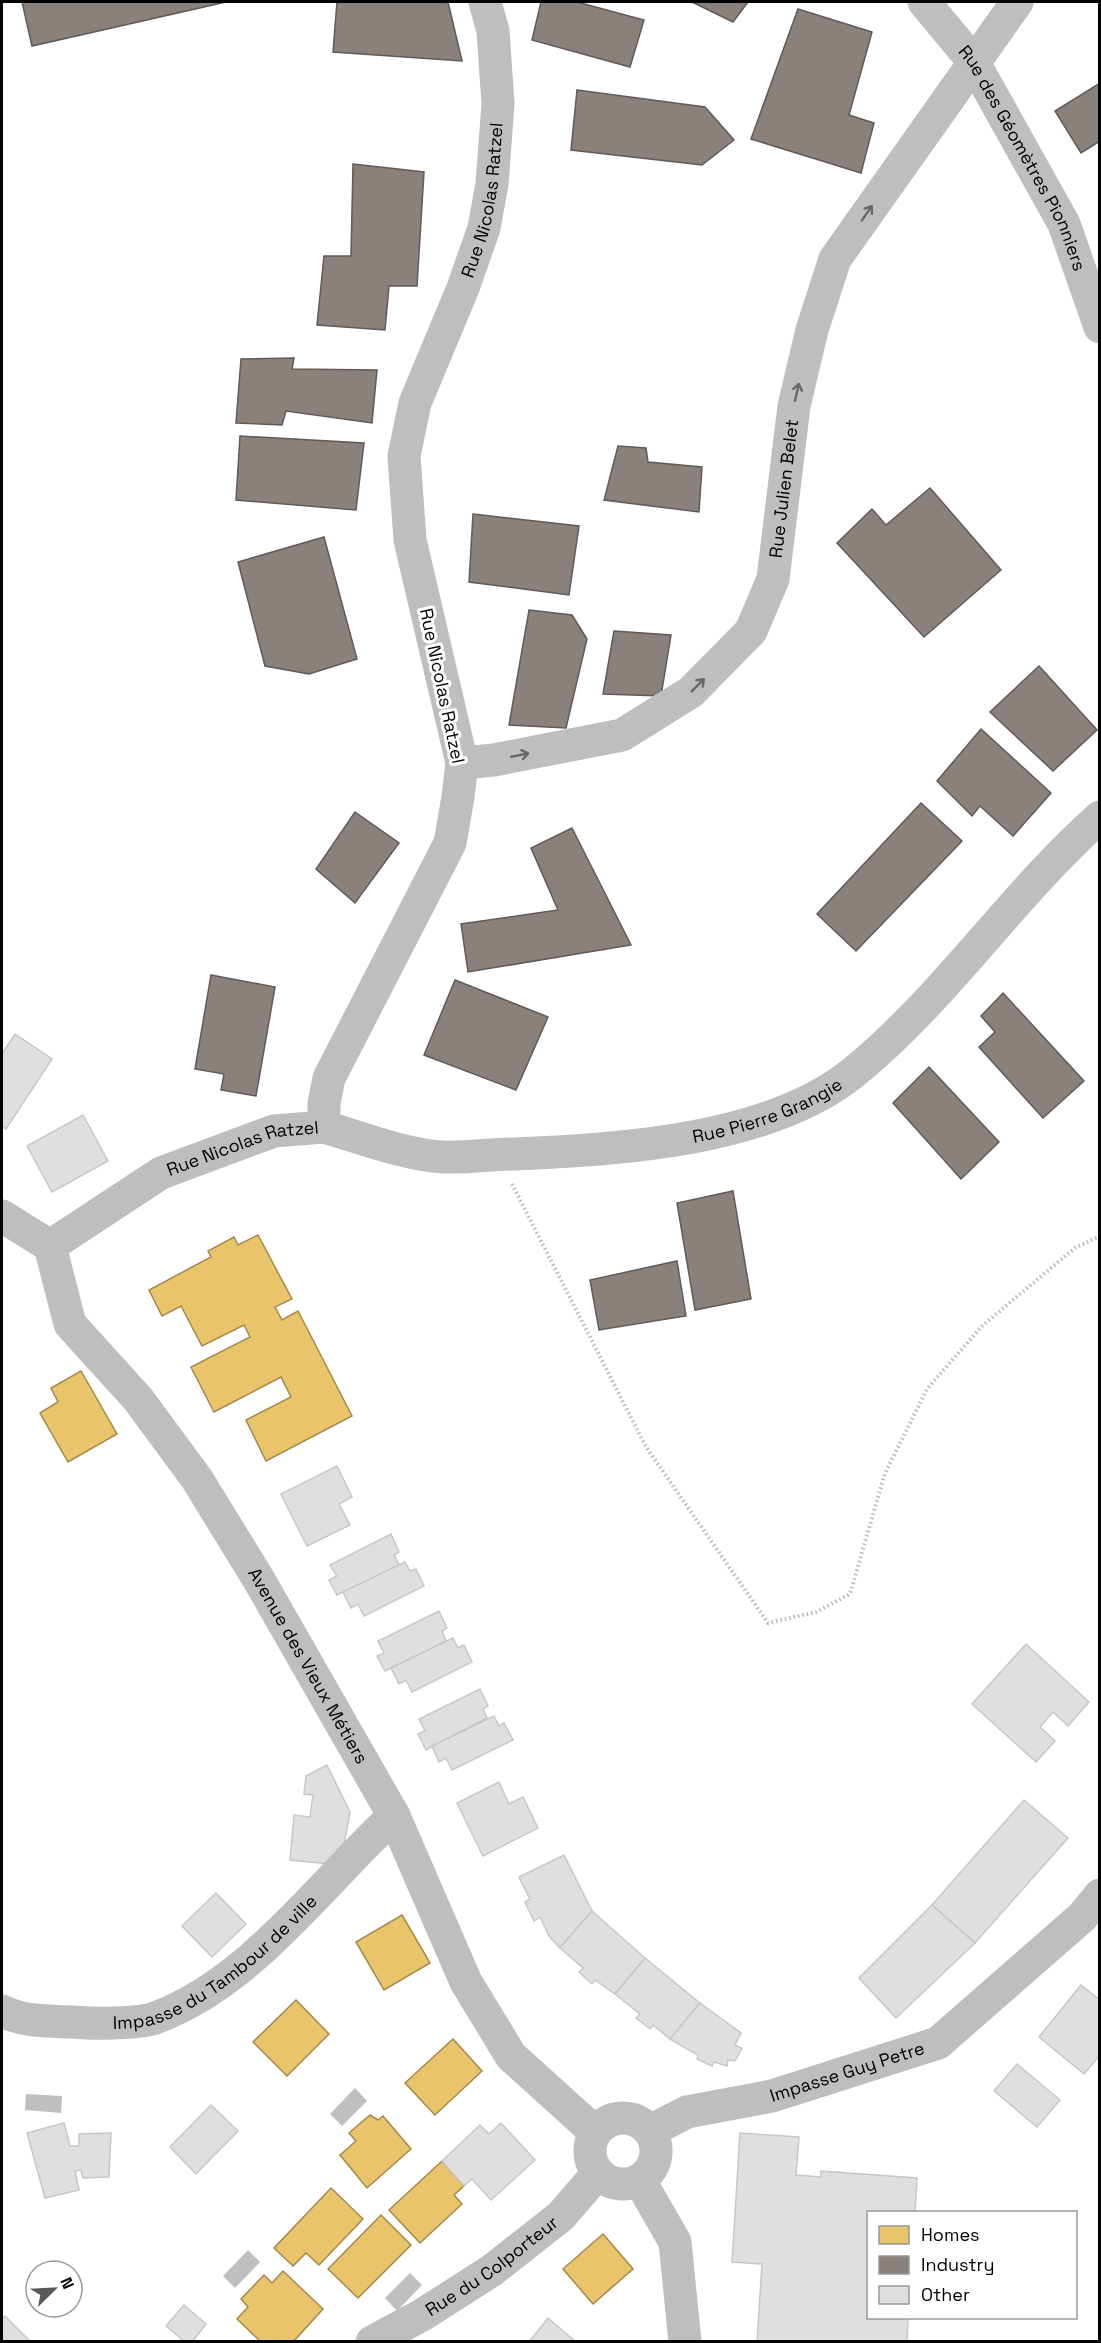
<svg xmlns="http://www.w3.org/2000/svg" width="1101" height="2343" font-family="'Space Grotesk',sans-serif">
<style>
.water{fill:#bfbfbf}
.homes{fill:#e9c46a;stroke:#a3894a;stroke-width:1.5}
.industry{fill:#8a817c;stroke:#615a57;stroke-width:1.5}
.building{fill:#dfdfdf;stroke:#c7c7c7;stroke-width:1.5}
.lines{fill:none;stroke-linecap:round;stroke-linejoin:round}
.path{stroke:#b9b9b9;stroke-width:4;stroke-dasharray:1.5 3;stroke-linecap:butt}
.minor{stroke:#bebebe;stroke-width:33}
.oneway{stroke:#686868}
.labels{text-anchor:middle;stroke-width:6;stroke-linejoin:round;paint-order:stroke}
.street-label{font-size:18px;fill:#000;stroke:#fff}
</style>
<rect width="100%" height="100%" fill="#fff"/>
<g class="water">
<polygon points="355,2088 367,2101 342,2126 330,2114"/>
<polygon points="26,2094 62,2096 61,2113 25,2110"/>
<polygon points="248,2250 260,2262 235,2288 223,2276"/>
<polygon points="410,2273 422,2285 397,2311 385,2298"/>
</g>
<g class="homes">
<polygon points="258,1235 292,1299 275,1307 282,1320 298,1311 352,1416 266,1461 246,1420 291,1397 281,1377 214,1412 191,1367 250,1337 244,1325 202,1346 181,1306 162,1316 149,1290 211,1257 208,1251 234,1237 238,1245"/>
<polygon points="81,1371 117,1434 68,1462 40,1413 58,1402 51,1388"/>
<polygon points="402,1915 430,1963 384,1990 356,1942"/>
<polygon points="296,2000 329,2034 287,2076 253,2042"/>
<polygon points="453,2039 482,2071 435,2115 405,2083"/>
<polygon points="370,2115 378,2120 383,2116 411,2149 367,2188 340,2155 356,2141 349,2133"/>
<polygon points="442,2161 464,2186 454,2195 462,2204 420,2243 389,2210"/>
<polygon points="331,2188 363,2219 319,2265 306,2253 293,2266 274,2248"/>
<polygon points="381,2215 411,2245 358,2298 328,2269"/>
<polygon points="603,2234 633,2269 593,2304 563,2269"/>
<polygon points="283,2271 323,2309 293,2342 261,2342 237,2319 248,2307 241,2299 264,2275 272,2283"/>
</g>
<g class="industry">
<polygon points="22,2 226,2 32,46"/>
<polygon points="337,2 448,2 462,61 333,52"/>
<polygon points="541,2 577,2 644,20 630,67 532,40"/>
<polygon points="692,2 748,2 733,22"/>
<polygon points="798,9 872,32 849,115 874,123 861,173 751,139"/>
<polygon points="1100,83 1100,141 1081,153 1055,111"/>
<polygon points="577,90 705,107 734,140 702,165 571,150"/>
<polygon points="353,164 424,172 417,286 389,286 385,330 317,325 324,256 351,256"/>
<polygon points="294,358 292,369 377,370 372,423 286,411 282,425 236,423 241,359"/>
<polygon points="240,436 364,443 356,510 236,500"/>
<polygon points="618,446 646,448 648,462 702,467 699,512 604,500"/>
<polygon points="930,488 1001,570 924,637 837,543 872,509 886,525"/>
<polygon points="473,514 579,526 569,595 469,582"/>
<polygon points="324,537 357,659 309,674 265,666 238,562"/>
<polygon points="529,610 572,615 587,639 566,728 509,725"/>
<polygon points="614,631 671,635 661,696 603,694"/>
<polygon points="1039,666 1097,730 1053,771 990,712"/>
<polygon points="981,729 1051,793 1013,836 980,806 972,816 937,781"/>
<polygon points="921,803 962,841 856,951 817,914"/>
<polygon points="355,812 399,843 355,903 316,869"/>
<polygon points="572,828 631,945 468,972 461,924 558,910 531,848"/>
<polygon points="211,975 275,987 256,1096 221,1090 224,1074 195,1069"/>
<polygon points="455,980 548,1017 516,1090 424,1055"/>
<polygon points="1003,993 1084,1081 1043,1118 979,1047 995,1032 981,1016"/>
<polygon points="929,1067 999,1142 961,1179 893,1103"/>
<polygon points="733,1191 751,1299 695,1310 677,1203"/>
<polygon points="677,1261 686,1316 599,1330 590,1280"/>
</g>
<g class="building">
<polygon points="15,1034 52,1059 6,1129 2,1126 2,1054"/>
<polygon points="83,1115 108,1161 52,1192 27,1146"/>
<polygon points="337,1466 352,1497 339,1504 350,1525 307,1546 281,1494"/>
<polygon points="391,1534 399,1552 394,1555 399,1565 337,1595 329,1580 337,1576 330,1565"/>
<polygon points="405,1562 410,1571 416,1569 424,1586 364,1616 358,1604 351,1608 343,1592"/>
<polygon points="439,1611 447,1628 442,1631 446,1641 385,1671 377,1656 384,1653 378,1641"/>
<polygon points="453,1638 458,1648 464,1645 472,1662 412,1692 406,1680 399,1684 391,1668"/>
<polygon points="1026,1644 1089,1702 1068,1726 1053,1712 1040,1727 1055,1741 1036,1762 972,1704"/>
<polygon points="480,1689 488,1706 483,1709 487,1718 426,1750 418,1734 425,1731 419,1719"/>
<polygon points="494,1716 499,1726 504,1723 513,1740 452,1770 446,1758 439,1762 432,1746"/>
<polygon points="327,1765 350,1812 342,1855 330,1864 290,1860 294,1815 310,1817 313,1795 304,1794 306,1776"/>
<polygon points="499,1782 509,1804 523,1797 538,1828 483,1856 457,1803"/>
<polygon points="1024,1800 1068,1838 975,1943 932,1905"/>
<polygon points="564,1855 592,1911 560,1948 549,1936 540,1917 534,1921 525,1902 530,1899 519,1877"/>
<polygon points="216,1893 246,1924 212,1957 182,1926"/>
<polygon points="932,1905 975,1943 896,2018 859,1978"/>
<polygon points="592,1911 645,1958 615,1994 595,1980 592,1984 579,1972 583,1968 560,1948"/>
<polygon points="645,1958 700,2003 670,2039 653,2025 650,2029 636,2018 640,2014 615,1994"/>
<polygon points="1081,1985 1100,2000 1100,2055 1084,2074 1039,2037"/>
<polygon points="700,2003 741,2033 735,2045 742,2048 735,2061 728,2060 727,2066 714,2062 712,2066 697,2059 698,2055 670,2039"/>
<polygon points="1017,2064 1060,2100 1037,2127 994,2091"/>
<polygon points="211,2105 238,2131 196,2174 170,2147"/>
<polygon points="64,2123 70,2146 79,2146 79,2134 111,2133 109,2177 83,2178 81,2170 75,2171 79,2190 45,2198 27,2133"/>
<polygon points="501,2123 535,2160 491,2200 472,2179 464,2186 442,2161 480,2125 489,2134"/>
<polygon points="740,2133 799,2137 796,2175 821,2177 821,2171 917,2178 915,2212 868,2212 868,2318 908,2318 907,2342 757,2342 762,2264 732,2262"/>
<polygon points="184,2305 206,2324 192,2342 185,2342 166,2326"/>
<polygon points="5,2316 31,2342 2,2342 2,2320"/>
<polygon points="548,2318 576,2342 529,2342"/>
</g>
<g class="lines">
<polyline class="path" points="512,1184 646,1447 768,1623 816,1612 850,1594 885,1473 927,1389 982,1326 1075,1248 1100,1236"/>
<g class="minor">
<path id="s1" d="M 924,2 L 973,61 L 1064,224 L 1100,327"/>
<path id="s2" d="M 462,763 L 494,760 L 622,735 L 691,692 L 751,631 L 773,579 L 794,406 L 812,330 L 835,259 L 1017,2"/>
<path id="s3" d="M 324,1127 C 360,1137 405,1155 443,1157 C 467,1158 492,1154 515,1154 C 620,1150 771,1140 854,1072 C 946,997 1011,896 1100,817"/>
<path id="s4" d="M 2,1216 L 50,1246 L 70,1324 L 138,1399 L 197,1479 L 259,1580 L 394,1816 L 466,1982 L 511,2056 L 595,2132"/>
<path id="s5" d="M 50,1246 L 161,1173 L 274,1131 L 324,1127 L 324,1103 L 329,1078 L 450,843 L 458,797 L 462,763 L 410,540 L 404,456 L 415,403 L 463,288 L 484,228 L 492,184 L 498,104 L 493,31 L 485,2"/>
<path id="s6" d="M 2,2011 C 24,2022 47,2021 73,2022 C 91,2024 138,2024 155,2018 C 252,1982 320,1884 394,1816"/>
<circle cx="623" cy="2151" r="33"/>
<path id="s7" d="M 650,2131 L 687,2112 L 772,2096 L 938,2043 L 1082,1917 L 1100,1895"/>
<polyline points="640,2181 675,2242 685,2342"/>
<path id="s8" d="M 372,2342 L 422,2315 L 491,2271 L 561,2216 L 598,2173"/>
</g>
</g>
<defs><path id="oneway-shaft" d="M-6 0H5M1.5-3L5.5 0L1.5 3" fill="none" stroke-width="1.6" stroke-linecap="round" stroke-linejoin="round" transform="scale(1.5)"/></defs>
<g class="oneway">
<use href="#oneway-shaft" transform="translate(867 213) rotate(-55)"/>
<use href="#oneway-shaft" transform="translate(797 392) rotate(-77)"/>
<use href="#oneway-shaft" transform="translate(698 685) rotate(-45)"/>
<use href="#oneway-shaft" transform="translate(520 755) rotate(-11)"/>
</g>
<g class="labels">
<g class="street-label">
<text dy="6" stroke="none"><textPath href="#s1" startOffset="186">Rue des Géomètres Pionniers</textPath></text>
<text dy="6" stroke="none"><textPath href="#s5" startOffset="1281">Rue Nicolas Ratzel</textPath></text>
<text dy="6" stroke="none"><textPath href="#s2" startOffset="477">Rue Julien Belet</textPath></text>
<text transform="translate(442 686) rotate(78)" y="6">Rue Nicolas Ratzel</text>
<text dy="6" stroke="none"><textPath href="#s3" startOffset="453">Rue Pierre Grangie</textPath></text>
<text dy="6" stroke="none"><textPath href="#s5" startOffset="219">Rue Nicolas Ratzel</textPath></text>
<text dy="6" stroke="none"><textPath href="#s4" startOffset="555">Avenue des Vieux Métiers</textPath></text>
<text dy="6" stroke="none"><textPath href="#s6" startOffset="234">Impasse du Tambour de ville</textPath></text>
<text dy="6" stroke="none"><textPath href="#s7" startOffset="207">Impasse Guy Petre</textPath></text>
<text dy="6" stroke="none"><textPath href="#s8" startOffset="142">Rue du Colporteur</textPath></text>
</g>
</g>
<rect width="1101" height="2343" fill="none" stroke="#000000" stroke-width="6"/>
<rect x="867" y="2211" width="210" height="108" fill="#ffffff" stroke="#999999" stroke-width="1.5"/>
<rect x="879" y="2226" width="30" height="18" fill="#e9c46a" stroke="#999999" stroke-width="1.5"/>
<text x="921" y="2241" font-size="18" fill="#000000">Homes</text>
<rect x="879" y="2256" width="30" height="18" fill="#8a817c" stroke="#999999" stroke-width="1.5"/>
<text x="921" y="2271" font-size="18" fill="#000000">Industry</text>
<rect x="879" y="2286" width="30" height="18" fill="#dfdfdf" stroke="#999999" stroke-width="1.5"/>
<text x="921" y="2301" font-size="18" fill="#000000">Other</text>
<g transform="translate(54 2289) rotate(66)"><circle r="28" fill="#ffffff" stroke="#999999" stroke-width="1.5"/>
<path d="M0-4.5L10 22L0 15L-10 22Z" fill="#595959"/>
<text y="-9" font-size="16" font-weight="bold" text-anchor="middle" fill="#000000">N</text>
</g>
</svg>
